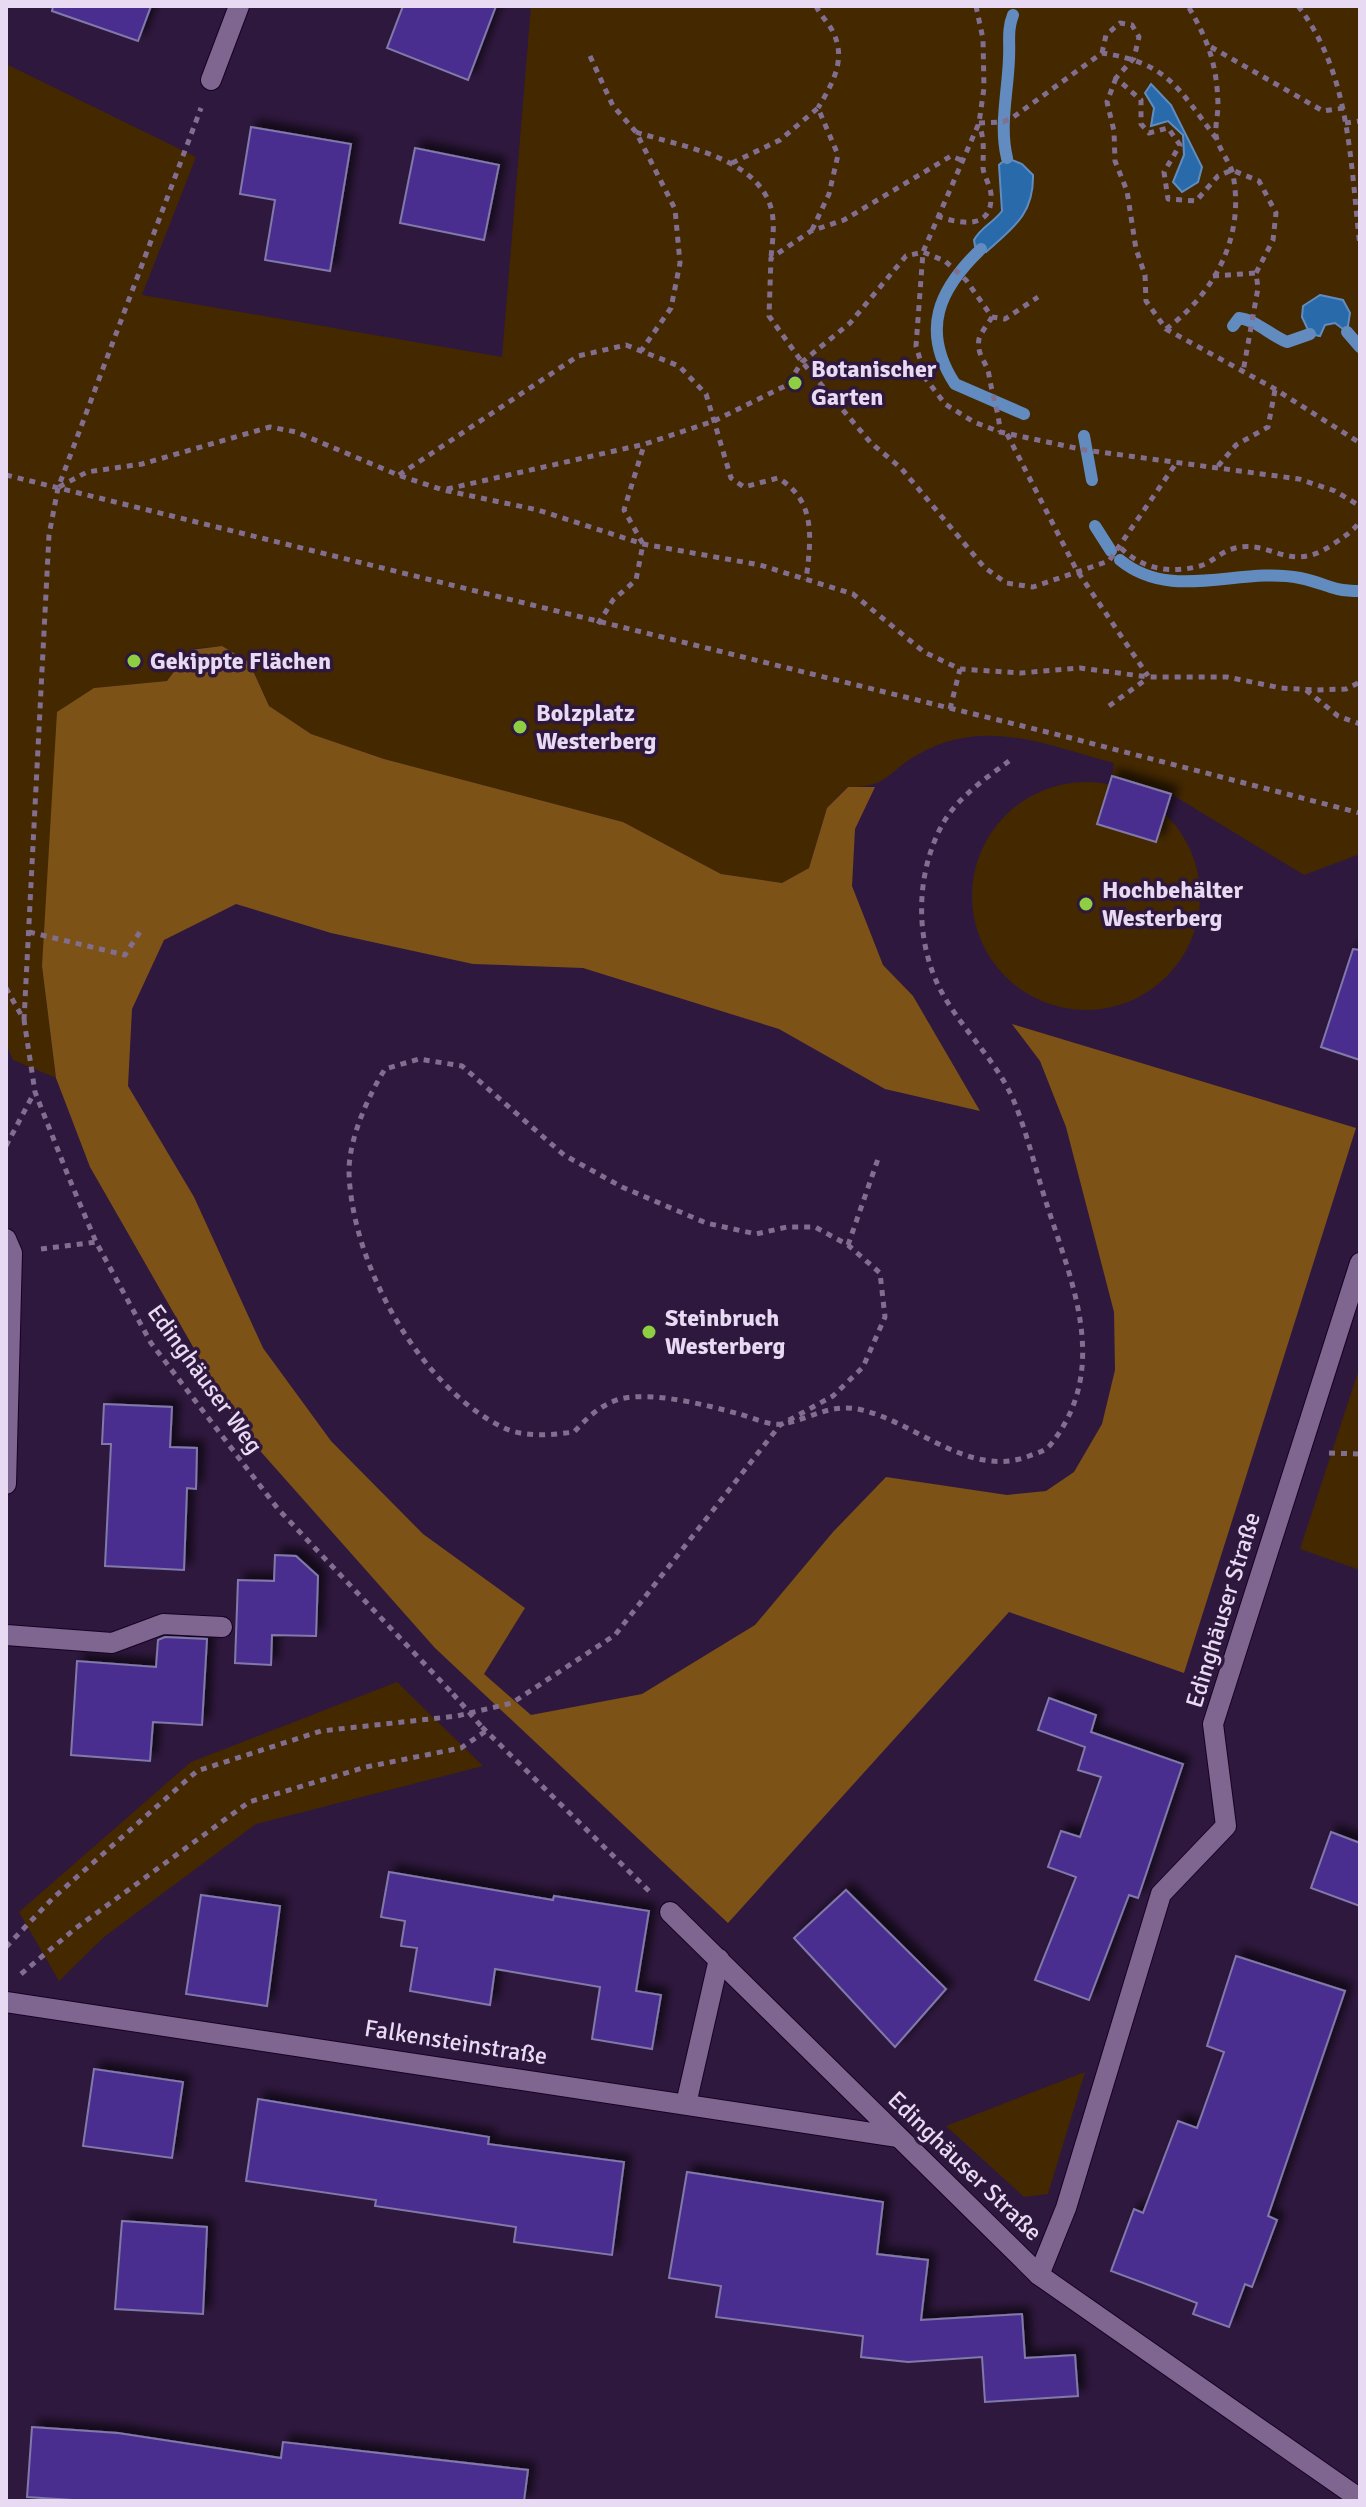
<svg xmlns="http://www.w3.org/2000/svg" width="1366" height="2507" font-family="Signika,sans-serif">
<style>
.green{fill:#442800}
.forest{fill:#7c5217}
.water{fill:#286aaa;stroke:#628cc0;stroke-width:2}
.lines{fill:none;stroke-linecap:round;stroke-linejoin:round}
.stream{stroke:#628cc0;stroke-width:12}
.building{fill:#4a2e8f;stroke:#8079a9;stroke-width:2;filter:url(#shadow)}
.minor-casing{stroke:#170223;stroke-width:22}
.path{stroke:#826f90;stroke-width:5;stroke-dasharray:6 6;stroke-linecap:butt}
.minor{stroke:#7f6691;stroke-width:20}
.path-bridge{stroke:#826f90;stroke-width:5;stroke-dasharray:6 6;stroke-linecap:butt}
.poi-dot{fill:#8ece43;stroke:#2f183e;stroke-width:3}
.labels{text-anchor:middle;stroke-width:7;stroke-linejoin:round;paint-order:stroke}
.poi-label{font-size:24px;font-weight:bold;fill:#e8daf3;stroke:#2f183e;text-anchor:start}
.street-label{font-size:24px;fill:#e8daf3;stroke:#2f183e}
</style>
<defs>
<filter id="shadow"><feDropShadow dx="7" dy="-7" stdDeviation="4" flood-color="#0009"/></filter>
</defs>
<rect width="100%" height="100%" fill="#2f183e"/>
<g class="green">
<path d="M 531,6 L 1360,6 L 1360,854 L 1304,875 L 1171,794 L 1112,776 L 1114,763 C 1045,745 984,716 917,755 C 885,773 890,787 847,787 L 827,808 L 809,868 L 782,883 L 721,874 L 623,822 L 384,759 L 311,734 L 269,706 L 249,662 L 222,646 L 190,649 L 167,681 L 94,688 L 42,966 L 56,1078 L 13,1060 L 6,1044 L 6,64 L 196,157 L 142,295 L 502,357 Z"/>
<circle cx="1086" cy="896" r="114"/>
<polygon points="1360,1366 1360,1570 1300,1549"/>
<polygon points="397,1682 483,1766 256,1824 104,1937 59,1981 19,1912 191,1762"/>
<polygon points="1085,2072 1048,2194 1024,2197 946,2126"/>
</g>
<polygon class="forest" points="222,646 249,662 269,706 311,734 384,759 623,822 721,874 782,883 809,868 827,808 848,787 875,787 855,829 852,886 883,965 913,996 980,1111 885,1089 779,1029 583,968 473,964 331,933 236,904 164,940 132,1009 128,1086 194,1197 263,1348 331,1441 423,1534 525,1608 484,1674 531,1715 642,1694 755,1625 833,1532 886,1477 1007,1495 1046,1491 1074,1472 1102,1424 1115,1370 1114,1312 1066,1127 1040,1061 1012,1024 1356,1128 1184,1673 1009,1612 728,1923 435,1648 239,1427 90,1167 56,1078 42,966 57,712 94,688 167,681 190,650"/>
<g class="water">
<polygon points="1151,84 1171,105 1202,167 1198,182 1182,192 1173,182 1184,155 1183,135 1168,121 1151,126 1154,108 1145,93"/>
<path d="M 1007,158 L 1022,164 L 1033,175 C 1034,214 1013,228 986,252 L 975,246 L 974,240 C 981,227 993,223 1002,211 L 999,165 Z"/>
<polygon points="1320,295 1343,300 1350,313 1347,332 1335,323 1325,325 1320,336 1310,334 1302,317 1303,306"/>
</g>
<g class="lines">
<g class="stream">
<path d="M 1007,158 C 999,125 1008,92 1009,58 C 1010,42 1007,30 1013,15"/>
<path d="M 981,249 C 939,289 920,330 955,384 L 1024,414"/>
<path d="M 1233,326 L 1239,318 C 1256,320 1270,335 1287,342 L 1310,334"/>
<polyline points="1347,332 1360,347"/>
<polyline points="1084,436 1092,480"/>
<polyline points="1095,526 1111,551"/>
<path d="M 1120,560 C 1172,603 1239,566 1300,578 C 1326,583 1329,591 1360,591"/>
</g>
</g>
<g class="building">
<polygon points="53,6 151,6 138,41 52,11"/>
<polygon points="403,6 496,6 468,80 387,48"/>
<polygon points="251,127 351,144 330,271 265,260 275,200 240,194"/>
<polygon points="415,148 499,165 484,240 400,223"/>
<polygon points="1112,776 1171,794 1156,842 1097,824"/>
<polygon points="1353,949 1360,950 1360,1060 1321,1047"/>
<polygon points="104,1404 172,1407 170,1447 197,1448 196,1489 187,1488 184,1570 105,1566 111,1444 102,1444"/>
<polygon points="275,1555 296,1556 318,1576 316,1636 272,1635 271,1665 235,1663 238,1580 274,1581"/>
<polygon points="165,1637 207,1639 202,1725 153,1722 150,1761 71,1755 77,1661 156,1667 158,1640"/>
<polygon points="1049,1698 1096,1715 1091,1732 1183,1764 1138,1898 1129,1895 1089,2000 1035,1980 1076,1877 1048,1867 1061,1831 1080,1837 1101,1777 1078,1770 1085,1747 1038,1730"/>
<polygon points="1331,1832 1360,1843 1360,1906 1311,1888"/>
<polygon points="389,1872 553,1900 554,1896 649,1911 636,1991 661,1995 652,2049 592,2039 600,1987 495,1969 490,2005 410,1991 417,1948 401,1946 405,1921 381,1917"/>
<polygon points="846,1890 946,1989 895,2047 794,1938"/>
<polygon points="201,1895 280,1906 267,2006 186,1994"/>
<polygon points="1236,1956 1345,1991 1268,2216 1277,2220 1252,2287 1245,2284 1229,2327 1193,2314 1197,2303 1111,2271 1134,2209 1143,2213 1178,2121 1197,2128 1224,2052 1207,2046"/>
<polygon points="94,2069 183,2082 172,2158 83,2146"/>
<polygon points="258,2099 489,2137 488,2144 624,2162 612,2255 514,2242 516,2227 375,2206 376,2200 246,2181"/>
<polygon points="687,2172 883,2202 877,2254 928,2260 921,2320 1022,2314 1025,2358 1075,2355 1078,2396 985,2402 982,2357 908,2362 861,2357 863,2336 716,2317 721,2286 669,2278"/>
<polygon points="122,2221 207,2227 203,2314 115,2309"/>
<polygon points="32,2427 118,2433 281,2458 283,2442 528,2470 524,2501 88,2501 27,2497"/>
</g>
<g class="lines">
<defs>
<g id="minor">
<polyline points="211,80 239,6"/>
<polyline points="6,1239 12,1253 6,1484"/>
<polyline points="6,1635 112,1643 163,1624 222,1627"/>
<polyline points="670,1912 1039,2275 1360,2499"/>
<polyline points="6,2002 898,2137"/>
<polyline points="686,2104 719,1959"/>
<polyline points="1039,2275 1066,2208 1161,1894 1226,1826 1213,1724 1360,1263"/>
</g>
</defs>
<use href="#minor" class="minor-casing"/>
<g class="path">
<path d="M 816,6 C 820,15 829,23 833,32 C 847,60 832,84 818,108"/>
<polyline points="976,6 983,39 984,88 979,123 923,252 916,346 926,379 945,404 974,422 1000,432 1085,450 1299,479 1335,491 1360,506"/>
<path d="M 1298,6 C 1351,74 1350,163 1360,246"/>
<polyline points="1211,47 1323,111 1344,108"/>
<polyline points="1102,53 1106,35 1120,23 1132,25 1139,37 1134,58 1116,78 1141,100 1141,124 1149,133 1168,128 1180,145 1164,172 1168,199 1196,201 1218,176 1232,170 1259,181 1276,213 1273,240 1256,273 1258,288 1243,372"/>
<polyline points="590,56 613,106 636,132 675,209 680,263 671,308 641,351"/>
<polyline points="1116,78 1107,102 1114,131 1115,161 1127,191 1136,249 1145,275 1146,301 1166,329 1275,389 1360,443"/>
<path d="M 979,123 L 1003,122 L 1012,118 L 1102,53 C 1168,63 1178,88 1216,138"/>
<polyline points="1345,123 1360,121"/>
<path d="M 636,132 C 678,146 741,154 765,194 C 777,213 773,236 771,257"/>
<polyline points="961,160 951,156 844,220 811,231 771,258 769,316 802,362 871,443 901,468 984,567 1006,583 1033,587 1109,561 1177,462"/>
<polyline points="732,163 780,140 818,108 838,155 829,194 812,230"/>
<path d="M 937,216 C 957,223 991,231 991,198 C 992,187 984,178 983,168 C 983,151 985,141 979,124"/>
<polyline points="1213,276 1256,273"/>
<path d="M 992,317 C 988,324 981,332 979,339 C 976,355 987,362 989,375 C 992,395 999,412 1000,432"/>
<path d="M 1166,329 C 1215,293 1245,236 1233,175 C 1230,161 1218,149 1216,135 C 1215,125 1218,115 1218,105 C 1217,64 1208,40 1188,6"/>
<polyline points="1007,434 1076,569 1148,676"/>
<polyline points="1218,466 1236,445 1268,427 1275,390"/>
<polyline points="6,475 1067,737 1360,813"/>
<path d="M 399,475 L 578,356 L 626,345 L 679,366 L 706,394 L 731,478 L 744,487 L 778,478 C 817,501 811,540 806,580"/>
<polyline points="59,487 87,472 142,464 270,427 296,432 398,475 443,490 538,510 643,544 760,565 853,594 924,652 960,669 1021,673 1080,668 1149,677 1227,677 1281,688 1315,690 1346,689 1360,682"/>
<polyline points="447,489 645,444 714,421 787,385 802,362 850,323 906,256 923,252 945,261 966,280 992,317 1005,319 1038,297"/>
<path d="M 1121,548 C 1142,569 1170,574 1200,566 C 1211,563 1221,552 1232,549 C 1271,537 1287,575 1332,545 C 1343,537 1353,532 1360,521"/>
<polyline points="598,624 613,600 636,580 643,544 624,510 644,445"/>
<polyline points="1306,690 1338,716 1360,724"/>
<polyline points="1109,706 1148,678"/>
<polyline points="950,709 960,669"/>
<polyline points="29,932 125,955 143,927"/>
<polyline points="6,988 24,1020 35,1092 69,1178 96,1242 151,1343 278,1509 453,1694"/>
<polyline points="24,1020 49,535 58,488 201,108"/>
<polyline points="6,1146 34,1093"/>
<polyline points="848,1245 878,1159"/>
<polyline points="41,1249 96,1242"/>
<polyline points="1329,1453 1360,1454"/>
<polyline points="482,1727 650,1892"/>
<path d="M 6,1947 L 53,1898 L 197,1771 L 321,1731 L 457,1716 L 512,1703 L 615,1635 L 780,1425 L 833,1396 L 863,1367 L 885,1317 L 880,1273 L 848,1245 L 815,1227 L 787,1227 L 756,1234 L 706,1223 L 622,1187 L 564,1155 L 462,1066 L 419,1059 L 385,1069 C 368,1096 349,1139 349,1171 C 351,1263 419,1386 502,1427 C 524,1438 551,1435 574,1432 C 587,1418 600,1405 620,1399 C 652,1391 707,1405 739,1414 C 751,1417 770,1426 782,1424 C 811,1419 832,1402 862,1410 C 917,1423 970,1479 1029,1456 C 1037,1453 1046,1451 1051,1444 C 1111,1368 1072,1283 1046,1202 C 1035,1168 1027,1132 1013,1099 C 995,1058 959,1027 939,987 C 915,938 916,875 941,827 C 955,799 985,779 1009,761"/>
<polyline points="21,1974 76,1928 249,1802 366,1767 461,1748 486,1731"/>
</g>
<use href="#minor" class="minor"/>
<polyline class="path-bridge" points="453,1694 482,1727"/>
</g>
<g class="poi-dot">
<circle cx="795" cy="383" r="8"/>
<circle cx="134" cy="661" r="8"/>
<circle cx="520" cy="727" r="8"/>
<circle cx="1086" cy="904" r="8"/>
<circle cx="649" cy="1332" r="8"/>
</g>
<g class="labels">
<g class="poi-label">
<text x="811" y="377">Botanischer<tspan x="811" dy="28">Garten</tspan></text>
<text x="150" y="669">Gekippte Flächen</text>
<text x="536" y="721">Bolzplatz<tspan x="536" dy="28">Westerberg</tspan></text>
<text x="1102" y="898">Hochbehälter<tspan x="1102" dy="28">Westerberg</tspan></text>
<text x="665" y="1326">Steinbruch<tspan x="665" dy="28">Westerberg</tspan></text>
</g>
<g class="street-label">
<text transform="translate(205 1379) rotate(54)" y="8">Edinghäuser Weg</text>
<text transform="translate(1223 1610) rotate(-73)" y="8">Edinghäuser Straße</text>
<text transform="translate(456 2042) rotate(9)" y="8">Falkensteinstraße</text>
<text transform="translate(965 2166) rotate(44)" y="8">Edinghäuser Straße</text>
</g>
</g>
<rect width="1366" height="2507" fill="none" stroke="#e8daf3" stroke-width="16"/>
</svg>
